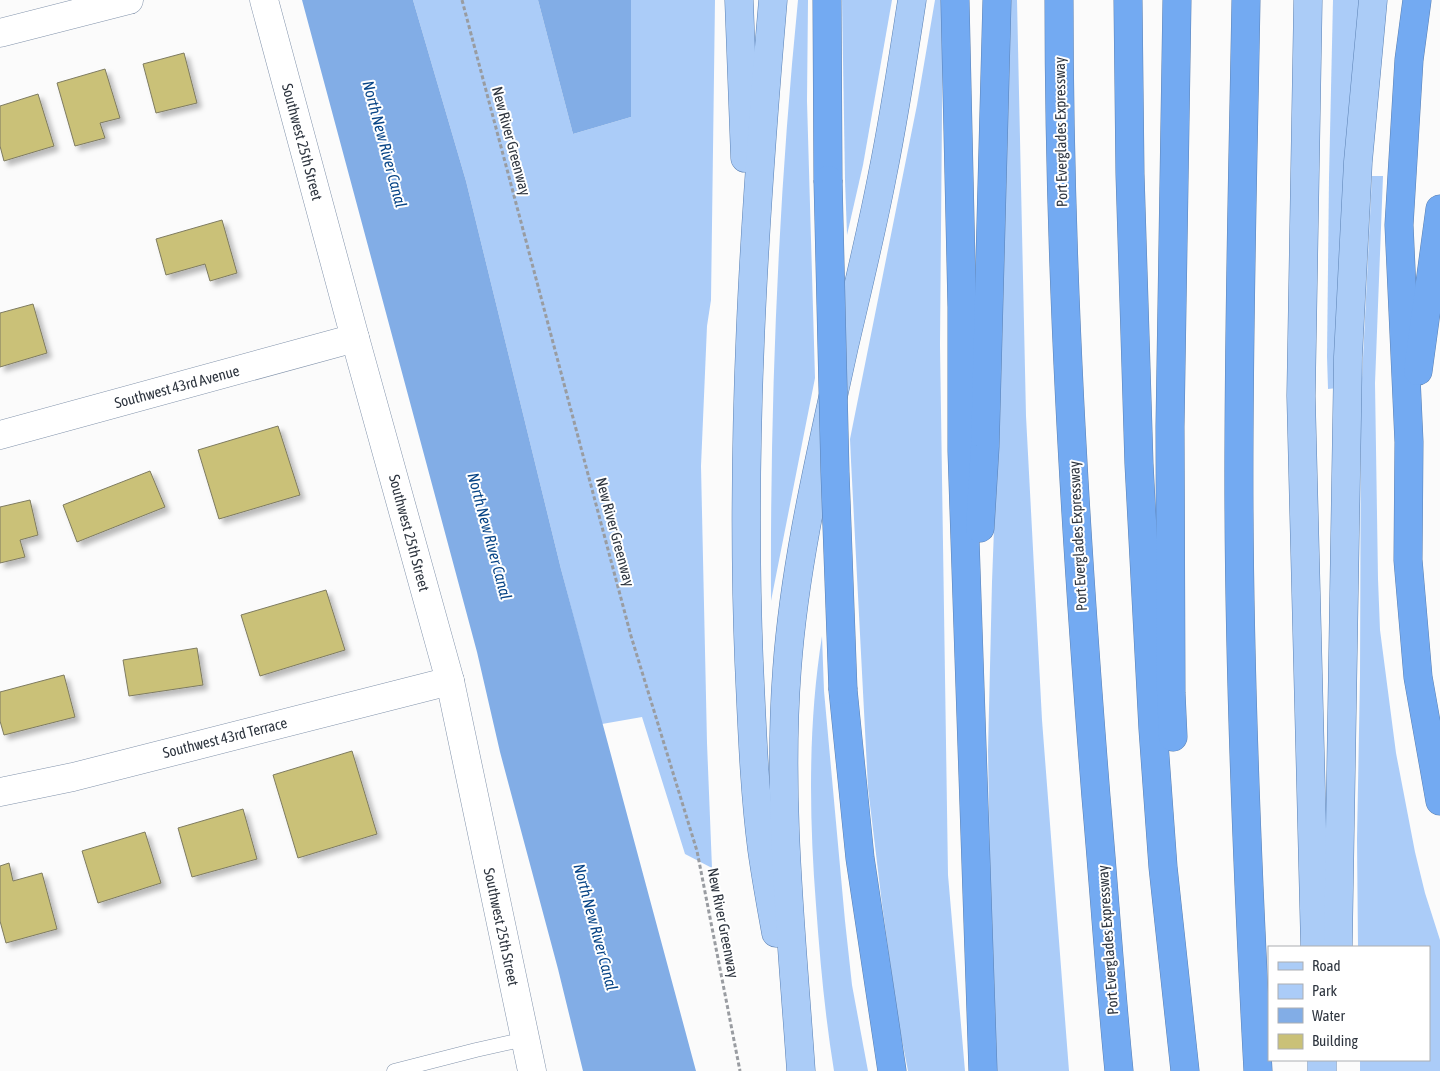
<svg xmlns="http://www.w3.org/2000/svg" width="1440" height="1071" font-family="'Asap Condensed',sans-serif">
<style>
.green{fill:#abccf8}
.water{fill:#82ade6}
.building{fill:#cac178;stroke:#7e7b60;filter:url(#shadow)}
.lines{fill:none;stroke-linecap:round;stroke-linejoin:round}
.lane-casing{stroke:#8293ab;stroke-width:15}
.street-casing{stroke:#8293ab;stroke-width:29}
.primary-casing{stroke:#5b81b3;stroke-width:29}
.highway-casing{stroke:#5b81b3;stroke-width:29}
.path{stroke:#999ca1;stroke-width:3;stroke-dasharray:4 2.5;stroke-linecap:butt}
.lane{stroke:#fff;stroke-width:14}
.street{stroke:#fff;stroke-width:28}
.primary{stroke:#abccf7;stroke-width:28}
.highway{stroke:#73aaf2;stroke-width:28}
.highway-bridge-casing{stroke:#5b81b3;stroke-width:29;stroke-linecap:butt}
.highway-bridge{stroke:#73aaf2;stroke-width:28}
.labels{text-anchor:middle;stroke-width:4;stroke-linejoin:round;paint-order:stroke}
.street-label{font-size:15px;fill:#2e353f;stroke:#fff}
.water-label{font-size:16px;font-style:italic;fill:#074486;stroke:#fff}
</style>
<defs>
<filter id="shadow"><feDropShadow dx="4.5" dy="4.5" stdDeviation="2.5" flood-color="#0004"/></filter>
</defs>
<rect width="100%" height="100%" fill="#fbfbfb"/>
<g class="green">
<polygon points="413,0 538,0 573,134 631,117 631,0 715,0 711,300 707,326 701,466 707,743 712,868 685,854 642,717 602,724 561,569 466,181"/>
<path d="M 798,0 L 808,0 L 807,101 L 815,378 L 771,601 C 770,400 778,200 798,0 Z"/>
<polygon points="842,0 892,0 863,165 847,235 845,180"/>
<polygon points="935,0 943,0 940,345 948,875 965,1071 908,1071 898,1020 882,904 868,788 851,461 850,439 917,105"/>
<polygon points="1007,0 1017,0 1026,416 1042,720 1069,1071 997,1071 992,986 988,751 992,582 1000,370"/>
<polygon points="1333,0 1360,0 1337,388 1328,389 1327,357 1329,178"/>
<polygon points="1372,176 1383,176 1375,383 1378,579 1380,630 1396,753 1415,852 1425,893 1440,940 1440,1071 1360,1071 1360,1060 1429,1060 1429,947 1358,947 1357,840 1360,676 1361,399"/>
<path d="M 822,636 L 824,691 L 845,921 L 852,985 L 868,1071 L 834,1071 C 825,1016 820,960 816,905 C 809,815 808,725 822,636 Z"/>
</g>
<g class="water">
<polygon points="302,0 413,0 466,181 561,569 696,1071 583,1071 558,969 500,752 477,652"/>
<polygon points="538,0 631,0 631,117 573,134"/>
</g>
<g class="building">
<polygon points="184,53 197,103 156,113 143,64"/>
<polygon points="105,69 120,118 100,123 105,138 75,146 57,83"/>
<polygon points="38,94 54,146 4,161 0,146 0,106"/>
<polygon points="222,220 237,273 210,281 205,264 166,275 156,239"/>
<polygon points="33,304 47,353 0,367 0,313"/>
<polygon points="278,426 300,495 219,519 198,450"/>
<polygon points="150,471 165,507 77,542 63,505"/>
<polygon points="30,500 38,535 20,540 25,557 0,563 0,507"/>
<polygon points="326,590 345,650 260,676 241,615"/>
<polygon points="197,648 203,685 129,696 123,660"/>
<polygon points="64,675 75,717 4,735 0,721 0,692"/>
<polygon points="352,751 377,834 298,858 273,775"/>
<polygon points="243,809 257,859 192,877 178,828"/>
<polygon points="145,832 161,883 98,903 82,851"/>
<polygon points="9,863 13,881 42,873 57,929 6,943 0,921 0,866"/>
</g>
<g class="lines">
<defs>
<polyline id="lane" points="394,1071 476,1050 525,1039"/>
<g id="street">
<polyline points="264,0 355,338 450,681 532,1071"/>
<polyline points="0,33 129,0"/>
<polyline points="0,435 355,338"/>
<polyline points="0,792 73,777 450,681"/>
</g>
<g id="primary">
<polyline points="739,0 745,158"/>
<path d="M 773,0 C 754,220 740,441 749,662 C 752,725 754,788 762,850 C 766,878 771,906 776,933"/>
<polyline points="1308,0 1301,396 1315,947"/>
<polyline points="1338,947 1348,357 1358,162 1373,0"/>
<polyline points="1322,1060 1322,1071"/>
<path d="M 801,1071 C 792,938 777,802 787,669 C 795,560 821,453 844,347 C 857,291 871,234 882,177 C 894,118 903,59 912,0"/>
</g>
<g id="highway">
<polyline points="827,0 828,180"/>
<polyline points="955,0 962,307 962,451 983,1071"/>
<path d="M 1059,0 C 1059,266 1075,532 1096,797 C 1104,888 1110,980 1119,1071"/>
<polyline points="1128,0 1130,174 1139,464 1153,729 1163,867 1185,1071"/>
<path d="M 1246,0 C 1243,170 1238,341 1239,511 C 1240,698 1248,885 1258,1071"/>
<polyline points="1417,0 1409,60 1399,225 1409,442 1408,560 1418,677 1440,801"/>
<polyline points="1418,371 1440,209"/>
<polyline points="980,528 985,446 997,0"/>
<polyline points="843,690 860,858 892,1071"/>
<polyline points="1173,737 1171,693 1170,427 1177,0"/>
</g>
</defs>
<use href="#lane" class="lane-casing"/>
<use href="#street" class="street-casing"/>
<use href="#primary" class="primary-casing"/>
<use href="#highway" class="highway-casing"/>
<polyline class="path" points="462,0 631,636 697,851 740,1071"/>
<use href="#lane" class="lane"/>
<use href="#street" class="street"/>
<use href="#primary" class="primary"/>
<use href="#highway" class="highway"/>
<defs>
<polyline id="highway-bridge" points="828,180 835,472 843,690"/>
</defs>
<use href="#highway-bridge" class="highway-bridge-casing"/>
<use href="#highway-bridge" class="highway-bridge"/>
</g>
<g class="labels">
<g class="street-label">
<text transform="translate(1061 132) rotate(-91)" y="5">Port Everglades Expressway</text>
<text transform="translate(511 141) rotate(75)" y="5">New River Greenway</text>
<text transform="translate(302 142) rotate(75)" y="5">Southwest 25th Street</text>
<text transform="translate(177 387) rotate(-15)" y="5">Southwest 43rd Avenue</text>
<text transform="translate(615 532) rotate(75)" y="5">New River Greenway</text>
<text transform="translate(409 533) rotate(75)" y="5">Southwest 25th Street</text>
<text transform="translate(1078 536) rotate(-93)" y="5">Port Everglades Expressway</text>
<text transform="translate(225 738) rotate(-14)" y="5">Southwest 43rd Terrace</text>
<text transform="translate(723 923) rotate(79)" y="5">New River Greenway</text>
<text transform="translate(501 927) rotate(78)" y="5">Southwest 25th Street</text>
<text transform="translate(1108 940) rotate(-94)" y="5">Port Everglades Expressway</text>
</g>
<g class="water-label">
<text transform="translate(385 144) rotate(75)" y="6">North New River Canal</text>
<text transform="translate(490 536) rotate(75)" y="6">North New River Canal</text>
<text transform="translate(596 927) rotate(75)" y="6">North New River Canal</text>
</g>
</g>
<rect x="1268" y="946" width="162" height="115" fill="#ffffff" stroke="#abaeb2"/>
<rect x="1278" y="962" width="25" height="8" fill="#abccf7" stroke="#abaeb2"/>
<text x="1312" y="971" font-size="15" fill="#2e353f">Road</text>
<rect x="1278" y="984" width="25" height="15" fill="#abccf8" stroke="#abaeb2"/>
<text x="1312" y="996" font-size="15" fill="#2e353f">Park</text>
<rect x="1278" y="1008" width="25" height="15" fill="#82ade6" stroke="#abaeb2"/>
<text x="1312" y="1021" font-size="15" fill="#2e353f">Water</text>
<rect x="1278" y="1034" width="25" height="15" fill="#cac178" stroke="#abaeb2"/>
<text x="1312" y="1046" font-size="15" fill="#2e353f">Building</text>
</svg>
